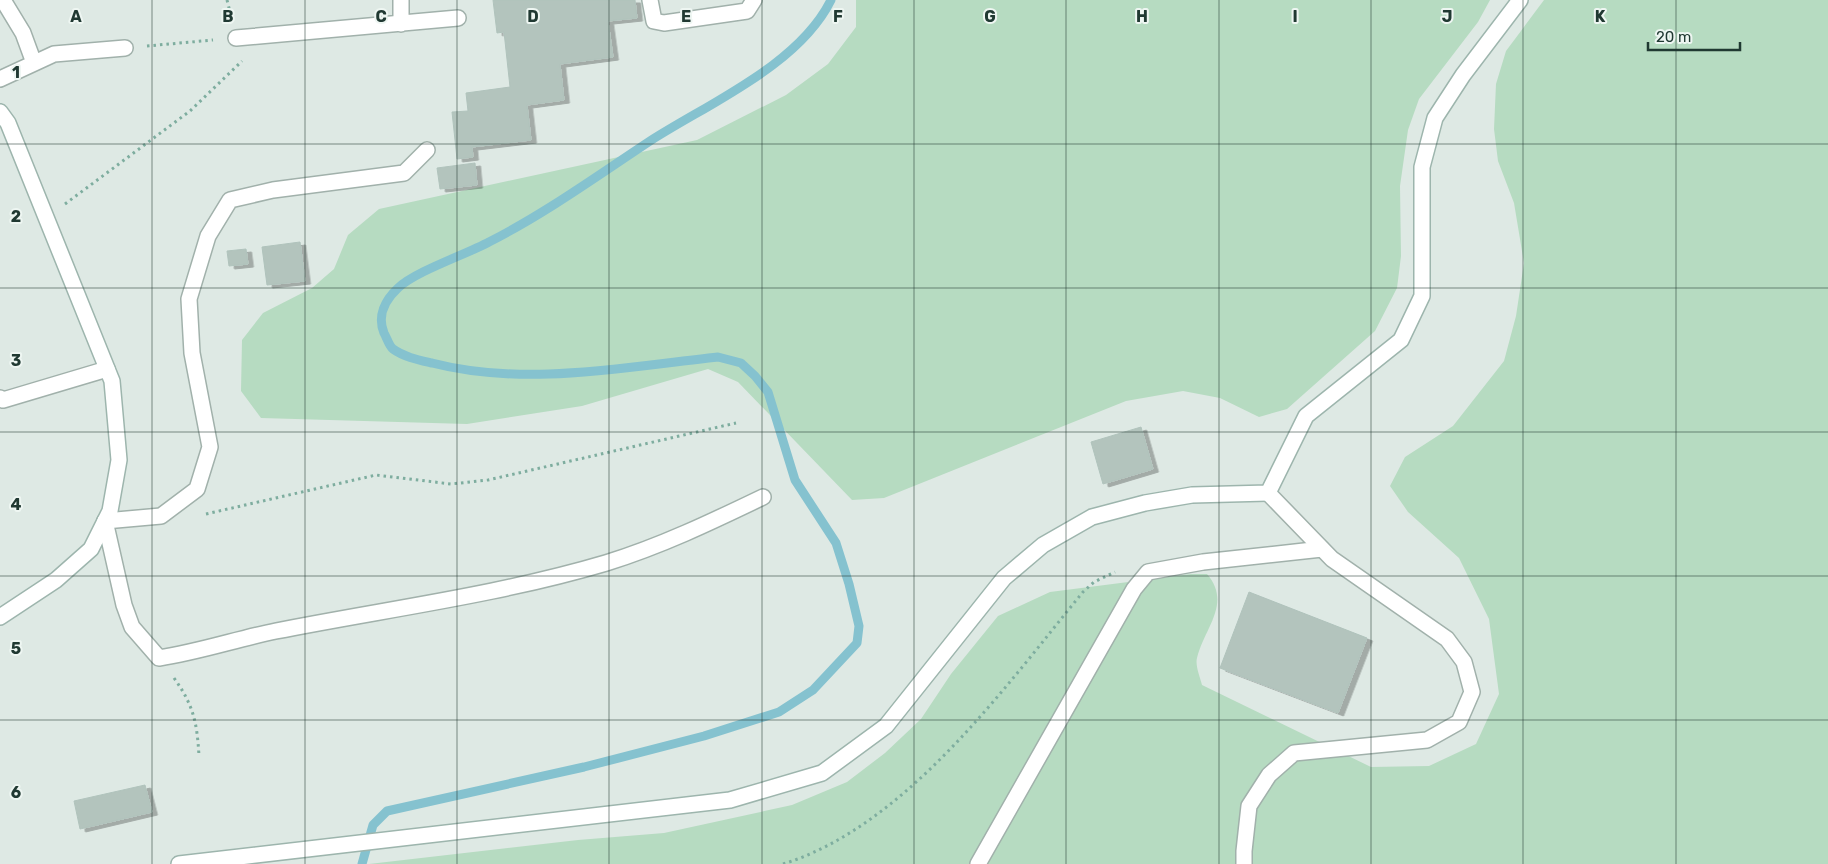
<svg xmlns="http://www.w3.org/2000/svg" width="1828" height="864" font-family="Rubik,sans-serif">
<defs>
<filter id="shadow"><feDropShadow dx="5.5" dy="3" stdDeviation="0" flood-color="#0004"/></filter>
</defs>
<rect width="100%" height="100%" fill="#dee9e4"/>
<path fill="#b6dbc1" d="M856,0H1490L1478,22L1419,99L1408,130L1400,186L1401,256L1397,288L1375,331L1287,409L1259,417L1220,398L1183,391L1126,401L884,498L852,500L738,382L708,369L582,406L467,424L261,418L241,391L242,340L263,313L312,288L334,269L348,235L379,209L697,140L786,95L828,64L856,27Z
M1544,0H1828V864H369L578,840L664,833L792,805L847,782L885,753L921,719L951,674L998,616L1050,592L1191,574H1207C1232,603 1205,627 1197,658C1195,665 1200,677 1202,685L1371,767L1429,766L1476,744L1499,694L1489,619L1459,558L1408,512L1390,486L1405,457L1453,426L1504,361L1516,316L1524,263L1514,203L1498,161L1494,129L1496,84L1506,51Z"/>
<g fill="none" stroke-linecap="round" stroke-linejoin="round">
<path stroke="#85c2cf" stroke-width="9" d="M362,864L373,825L387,811L584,767L704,736L779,712L813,690L857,643L859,626L849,584L836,543L795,480L768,392L755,376L741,363L718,357C624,367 525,387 432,363C419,360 404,357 393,349C389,346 387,338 384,333C377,316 385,300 398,288C416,271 465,255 489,242C546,213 597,176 650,141C709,103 799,65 831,0"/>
</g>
<path fill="#b3c4bd" stroke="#b0c3bc" filter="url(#shadow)" d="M493,0H635L637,18L608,21L613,57L560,64L564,100L527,105L531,140L472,147L473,157L457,159L452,112L468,111L466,93L510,87L504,32L497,33Z
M475,163L477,185L440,189L437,168Z
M300,242L305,281L267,285L262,247Z
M246,249L248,264L229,266L227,251Z
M1141,427L1153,469L1103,484L1091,442Z
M1249,592L1367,638L1338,713L1220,668Z
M145,785L152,812L80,829L74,801Z"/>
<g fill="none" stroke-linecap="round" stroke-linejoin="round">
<defs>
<path id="lane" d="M650,0L654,21L664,23L747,11L754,0
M105,521L161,516L197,489L210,447L192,353L189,299L208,236L230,200L273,190L404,173L427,150
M978,864L1134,589L1148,572L1203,562L1322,549"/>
<path id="street" d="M3,0L23,33L34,63
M401,0V24
M236,38L458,18
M0,79L54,54L125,48
M0,398L3,400L107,369
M105,521L124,605L132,627L159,658C199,652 237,639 276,631C387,609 498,595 606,563C661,546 711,522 763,497
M1244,864V851L1249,806L1269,775L1294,753L1427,740L1459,722L1472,692L1464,662L1447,639L1332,559L1268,493"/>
<path id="secondary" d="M0,112L8,123L112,381L119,460L110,511L91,549L56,580L0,617
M179,864L730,800L822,773L886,726L1004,578L1043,545L1092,517L1145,503L1192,495L1268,493L1306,416L1401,340L1422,296V167L1435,118L1463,75L1520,0"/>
</defs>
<use href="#lane" stroke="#a1b1ab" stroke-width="18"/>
<use href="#street" stroke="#a1b1ab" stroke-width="18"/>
<use href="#secondary" stroke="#9db5ad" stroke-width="18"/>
<path stroke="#7ead9f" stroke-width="3" stroke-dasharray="2.5 4" stroke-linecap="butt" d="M227,0L231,16
M147,46L213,40
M65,204L190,111L242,61
M206,514L376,475L451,484L488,480L736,423
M174,678C194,706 197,723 199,756
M783,864C906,826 1004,688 1083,592L1094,582L1115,572"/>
<use href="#lane" stroke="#fff" stroke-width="15"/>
<use href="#street" stroke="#fff" stroke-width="15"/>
<use href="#secondary" stroke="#fff" stroke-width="15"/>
</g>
<path fill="none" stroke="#203932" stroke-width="1" stroke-opacity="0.55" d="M152,0V864M305,0V864M457,0V864M609,0V864M762,0V864M914,0V864M1066,0V864M1219,0V864M1371,0V864M1523,0V864M1676,0V864M0,144H1828M0,288H1828M0,432H1828M0,576H1828M0,720H1828"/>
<g font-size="16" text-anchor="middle" font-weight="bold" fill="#203932" stroke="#eef6f2" stroke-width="4" stroke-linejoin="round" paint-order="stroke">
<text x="76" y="22">A</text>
<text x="228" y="22">B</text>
<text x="381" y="22">C</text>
<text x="533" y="22">D</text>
<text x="686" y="22">E</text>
<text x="838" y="22">F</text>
<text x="990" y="22">G</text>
<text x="1142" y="22">H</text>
<text x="1295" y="22">I</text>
<text x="1447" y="22">J</text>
<text x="1600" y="22">K</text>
<text x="16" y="78">1</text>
<text x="16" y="222">2</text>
<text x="16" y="366">3</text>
<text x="16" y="510">4</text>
<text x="16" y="654">5</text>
<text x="16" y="798">6</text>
</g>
<path d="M1648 42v8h92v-8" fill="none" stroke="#203932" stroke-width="2.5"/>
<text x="1656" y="42" font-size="15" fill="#203932" stroke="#eef6f2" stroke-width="4" paint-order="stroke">20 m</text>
</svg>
